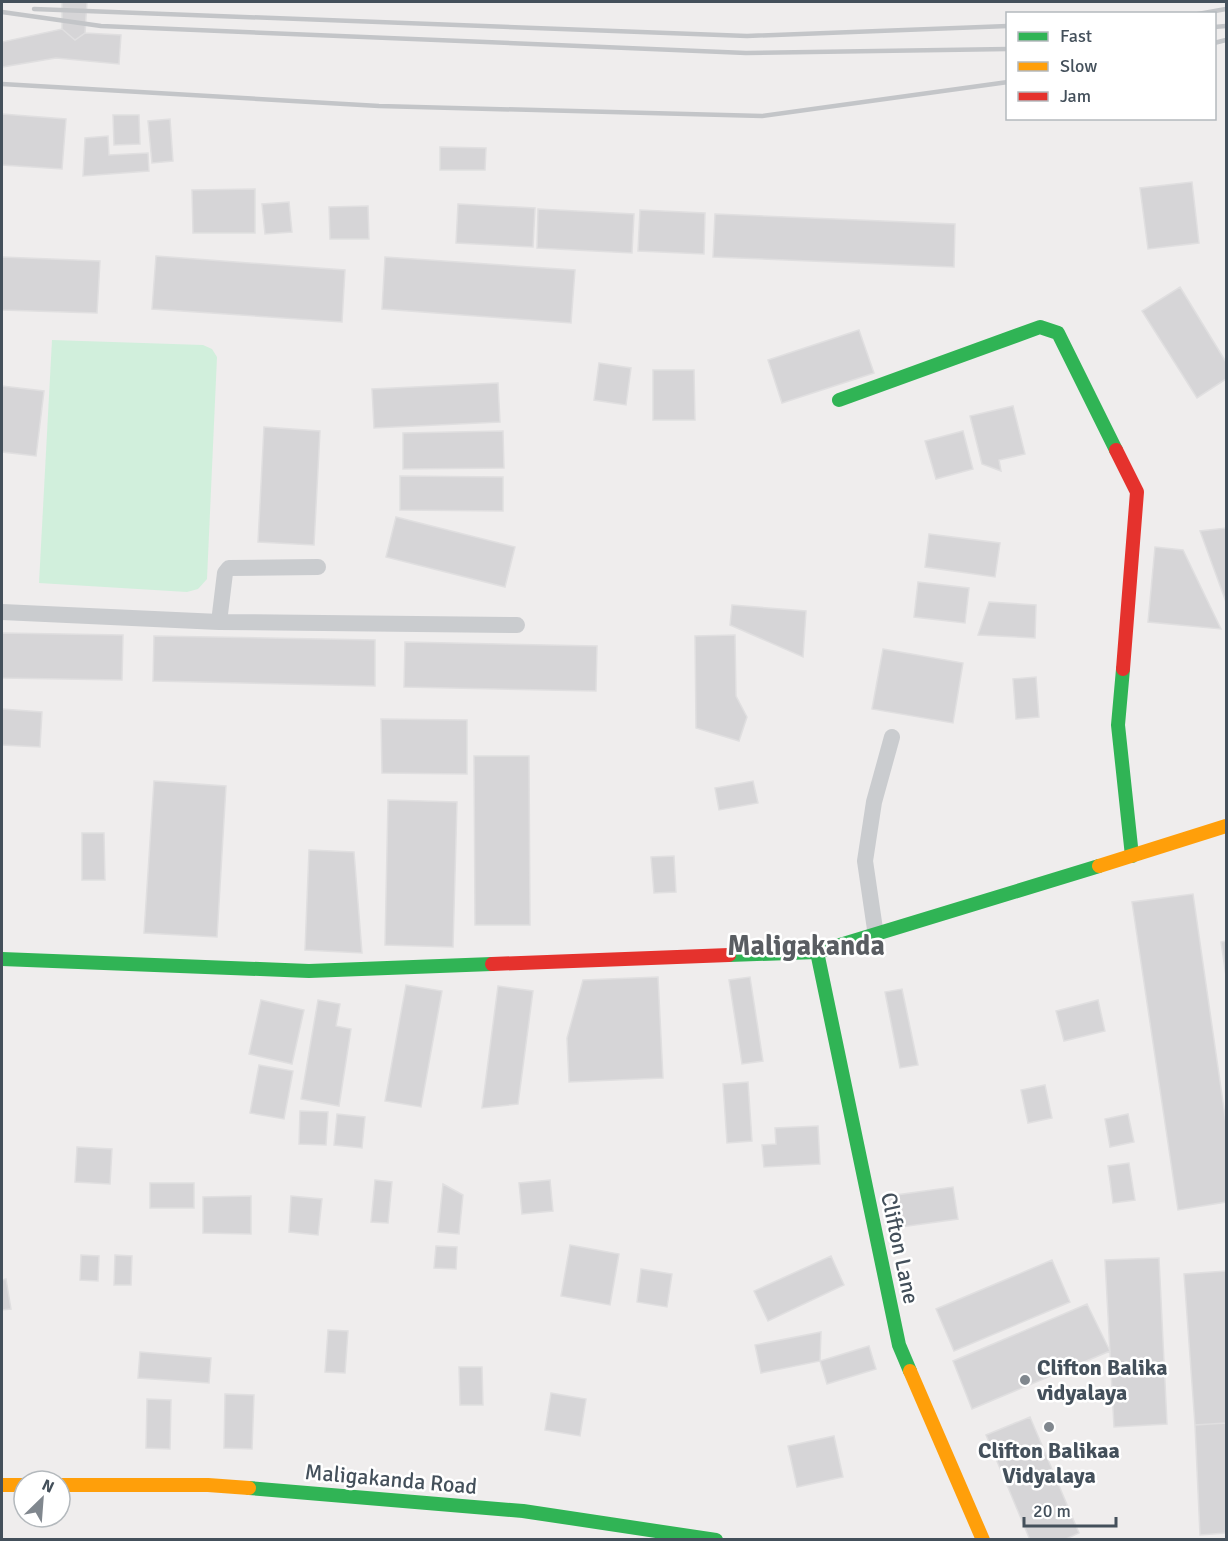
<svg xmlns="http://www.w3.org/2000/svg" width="1228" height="1541" font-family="Signika,sans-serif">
<rect width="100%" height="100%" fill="#efeded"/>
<path fill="#d1efdc" d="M52,340L203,345L212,349L217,357L207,579L198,589L187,592L39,583Z"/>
<path fill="#d6d5d7" stroke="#e0dfe0" stroke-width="1.5" d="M62,2H87L85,33L75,40L62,29Z
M62,29L75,40L85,33L121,35L119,64L56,58L2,67V42Z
M2,114L66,119L62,169L2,165Z
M113,115H139L140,144L114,145Z
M170,119L173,161L152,163L148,121Z
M108,136L109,155L148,153L149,171L83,176L85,138Z
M440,147L486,148L485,170H440Z
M1192,182L1199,243L1148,249L1140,188Z
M255,189V233H193L192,190Z
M289,202L292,232L265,234L262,204Z
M458,204L535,208L533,247L456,243Z
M368,206L369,239H330L329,207Z
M538,209L634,214L632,253L537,248Z
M640,210L705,213L704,254L638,251Z
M715,214L955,224L954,267L713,257Z
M156,256L345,270L342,322L152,309Z
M2,257L100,261L97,313L2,310Z
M385,257L575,270L571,323L382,309Z
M1180,287L1226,362V379L1197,398L1142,311Z
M859,330L874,373L782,403L768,360Z
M599,363L631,368L626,405L594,400Z
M653,370H694L695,420H653Z
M498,383L500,422L374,428L372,389Z
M2,386L44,391L36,456L2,452Z
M1013,406L1025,454L999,460L1001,471L982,464L970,416Z
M264,427L320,431L314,545L258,542Z
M503,431L504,468L403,469V433Z
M963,431L973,469L936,479L925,441Z
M400,476L503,477V511L400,510Z
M396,517L515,547L505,587L386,557Z
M1226,528V602L1200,531Z
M929,534L1000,543L995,577L925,567Z
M1155,547L1183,550L1221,629L1148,622Z
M918,582L969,588L965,623L914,617Z
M989,602L1036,605L1035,638L978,635Z
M732,605L806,611L803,657L730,625Z
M2,633L123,635L122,680L2,678Z
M735,635L736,696L747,717L739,741L696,728L695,636Z
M154,636L375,640V686L153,681Z
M405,642L597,646L596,691L404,687Z
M883,649L963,663L953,723L872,709Z
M1036,677L1039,717L1016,719L1013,679Z
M2,709L42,712L40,747L2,745Z
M381,719L467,720V774L382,773Z
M474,756H529L530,925H475Z
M154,781L226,786L217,937L144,933Z
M753,781L758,803L719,810L715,788Z
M388,800L457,802L453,947L385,945Z
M82,833H104L105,880H82Z
M309,850L354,852L362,953L305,950Z
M674,856L676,892L654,893L651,857Z
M1193,894L1226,1123V1202L1178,1210L1132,902Z
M1226,941V976L1221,942Z
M658,977L663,1078L569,1082L567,1038L583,980Z
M750,977L763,1061L742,1064L729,980Z
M406,985L442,991L421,1107L385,1101Z
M498,986L533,991L518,1104L482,1108Z
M902,989L918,1065L900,1068L885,992Z
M261,1000L304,1010L292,1064L249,1054Z
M318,1000L340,1004L336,1026L351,1029L339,1106L301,1099Z
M1098,1000L1105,1031L1064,1041L1056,1011Z
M259,1065L293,1071L284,1119L250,1113Z
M748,1082L752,1141L727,1143L723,1084Z
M1045,1085L1052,1118L1028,1123L1021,1090Z
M300,1111L328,1112L326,1145L299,1144Z
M337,1114L365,1117L362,1148L334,1145Z
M1128,1114L1134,1142L1110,1147L1105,1119Z
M818,1126L820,1164L764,1167L762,1145L776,1144L775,1128Z
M77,1147L112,1149L110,1184L75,1182Z
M1129,1163L1135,1200L1113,1203L1108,1166Z
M375,1180L392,1182L388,1223L371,1222Z
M550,1180L553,1211L522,1214L519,1183Z
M150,1183H194V1208H150Z
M443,1184L463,1195L459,1234L438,1232Z
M953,1187L958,1219L894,1228L889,1196Z
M251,1196V1234L203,1233V1197Z
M291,1196L322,1199L318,1235L289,1232Z
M570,1245L619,1254L610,1305L561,1296Z
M436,1246L457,1247L456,1269L434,1268Z
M81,1255L99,1256L98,1281L80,1280Z
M115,1255L132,1256L131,1285H114Z
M831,1256L844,1285L768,1321L754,1291Z
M1159,1258L1167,1424L1114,1427L1105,1260Z
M1052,1260L1070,1302L954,1351L936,1309Z
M641,1269L672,1274L667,1307L637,1302Z
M1226,1271V1423L1195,1425L1184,1274Z
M6,1279L11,1309L2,1310V1280Z
M1087,1304L1110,1351L972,1409L953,1361Z
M328,1330L348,1331L345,1373L325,1372Z
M821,1332L820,1361L761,1373L755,1345Z
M869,1346L876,1369L827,1384L820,1361Z
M140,1352L211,1358L209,1383L138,1378Z
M459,1367H482L483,1405H460Z
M551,1393L586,1399L580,1436L545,1430Z
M225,1394L254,1395L252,1449L224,1448Z
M147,1399L171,1400L170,1449L146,1448Z
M1030,1417L1079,1533L1064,1540H1030L986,1435Z
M1226,1423V1533L1200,1535L1195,1425Z
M834,1436L843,1477L797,1487L788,1446Z"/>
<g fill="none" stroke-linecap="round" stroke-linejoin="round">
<path stroke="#cacccf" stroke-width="16" d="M2,612L219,622L517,625
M219,622L225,573L229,568L318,567
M876,936L865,861L874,802L892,737"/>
<path stroke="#30b455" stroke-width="14" d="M839,400L1040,327L1058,333L1116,450
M1123,669L1118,725L1132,856
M817,952L899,1345L910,1371
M729,955L817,952L1099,866
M2,959L309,971L492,964
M249,1488L523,1511L716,1540"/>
<path stroke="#ff9f0a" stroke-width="14" d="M1099,866L1226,826
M910,1371L983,1540
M2,1485H24
M60,1485H208L249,1488"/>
<path stroke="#e5322d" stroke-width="14" d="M1116,450L1137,492L1123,669
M492,964L729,955"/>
<path stroke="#c3c5c8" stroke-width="4.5" d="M34,9L747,36L1008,26
M2,12L101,26L746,53L1008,49
M1198,14L1226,9
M1214,27L1226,26
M1214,43L1226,40
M2,84L379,106L762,116L1008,82"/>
</g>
<g fill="#80878e" stroke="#fff" stroke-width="2">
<circle cx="1025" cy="1380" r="6"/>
<circle cx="1049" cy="1427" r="6"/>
</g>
<g text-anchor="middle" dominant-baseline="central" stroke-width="5" stroke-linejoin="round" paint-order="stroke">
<g font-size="22" fill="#44505b" stroke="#fff">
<text transform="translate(900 1248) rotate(78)">Clifton Lane</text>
<text transform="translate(391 1479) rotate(5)">Maligakanda Road</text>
</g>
<g font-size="22" font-weight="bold" fill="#44505b" stroke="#fff" text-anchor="start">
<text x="1037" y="1367">Clifton Balika<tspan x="1037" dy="25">vidyalaya</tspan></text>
<text x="1049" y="1450" text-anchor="middle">Clifton Balikaa<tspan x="1049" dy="25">Vidyalaya</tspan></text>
</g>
<g font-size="28" font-weight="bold" fill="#595d62" stroke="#fff">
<text x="806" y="946">Maligakanda</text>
</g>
</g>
<rect width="1228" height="1541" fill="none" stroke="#44505b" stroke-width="6"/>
<rect x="1006" y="12" width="210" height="108" fill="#ffffff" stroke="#b4b9bd" stroke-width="1.5"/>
<rect x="1018" y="32" width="30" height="9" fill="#30b455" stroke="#b4b9bd" stroke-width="1.5"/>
<text x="1060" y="42" font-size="18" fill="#44505b">Fast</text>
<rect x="1018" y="62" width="30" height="9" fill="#ff9f0a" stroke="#b4b9bd" stroke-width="1.5"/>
<text x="1060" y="72" font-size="18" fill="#44505b">Slow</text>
<rect x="1018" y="92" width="30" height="9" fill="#e5322d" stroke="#b4b9bd" stroke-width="1.5"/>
<text x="1060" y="102" font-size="18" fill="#44505b">Jam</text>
<g transform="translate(42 1499) rotate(25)"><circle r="28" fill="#ffffff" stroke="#b4b9bd" stroke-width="1.5"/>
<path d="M0-4.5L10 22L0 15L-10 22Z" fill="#80878e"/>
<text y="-9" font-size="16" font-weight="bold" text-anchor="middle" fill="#44505b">N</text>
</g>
<path d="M1024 1517v9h92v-9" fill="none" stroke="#44505b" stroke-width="3"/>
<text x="1033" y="1517" font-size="18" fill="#44505b" stroke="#ffffff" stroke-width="4.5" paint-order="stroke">20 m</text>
</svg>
